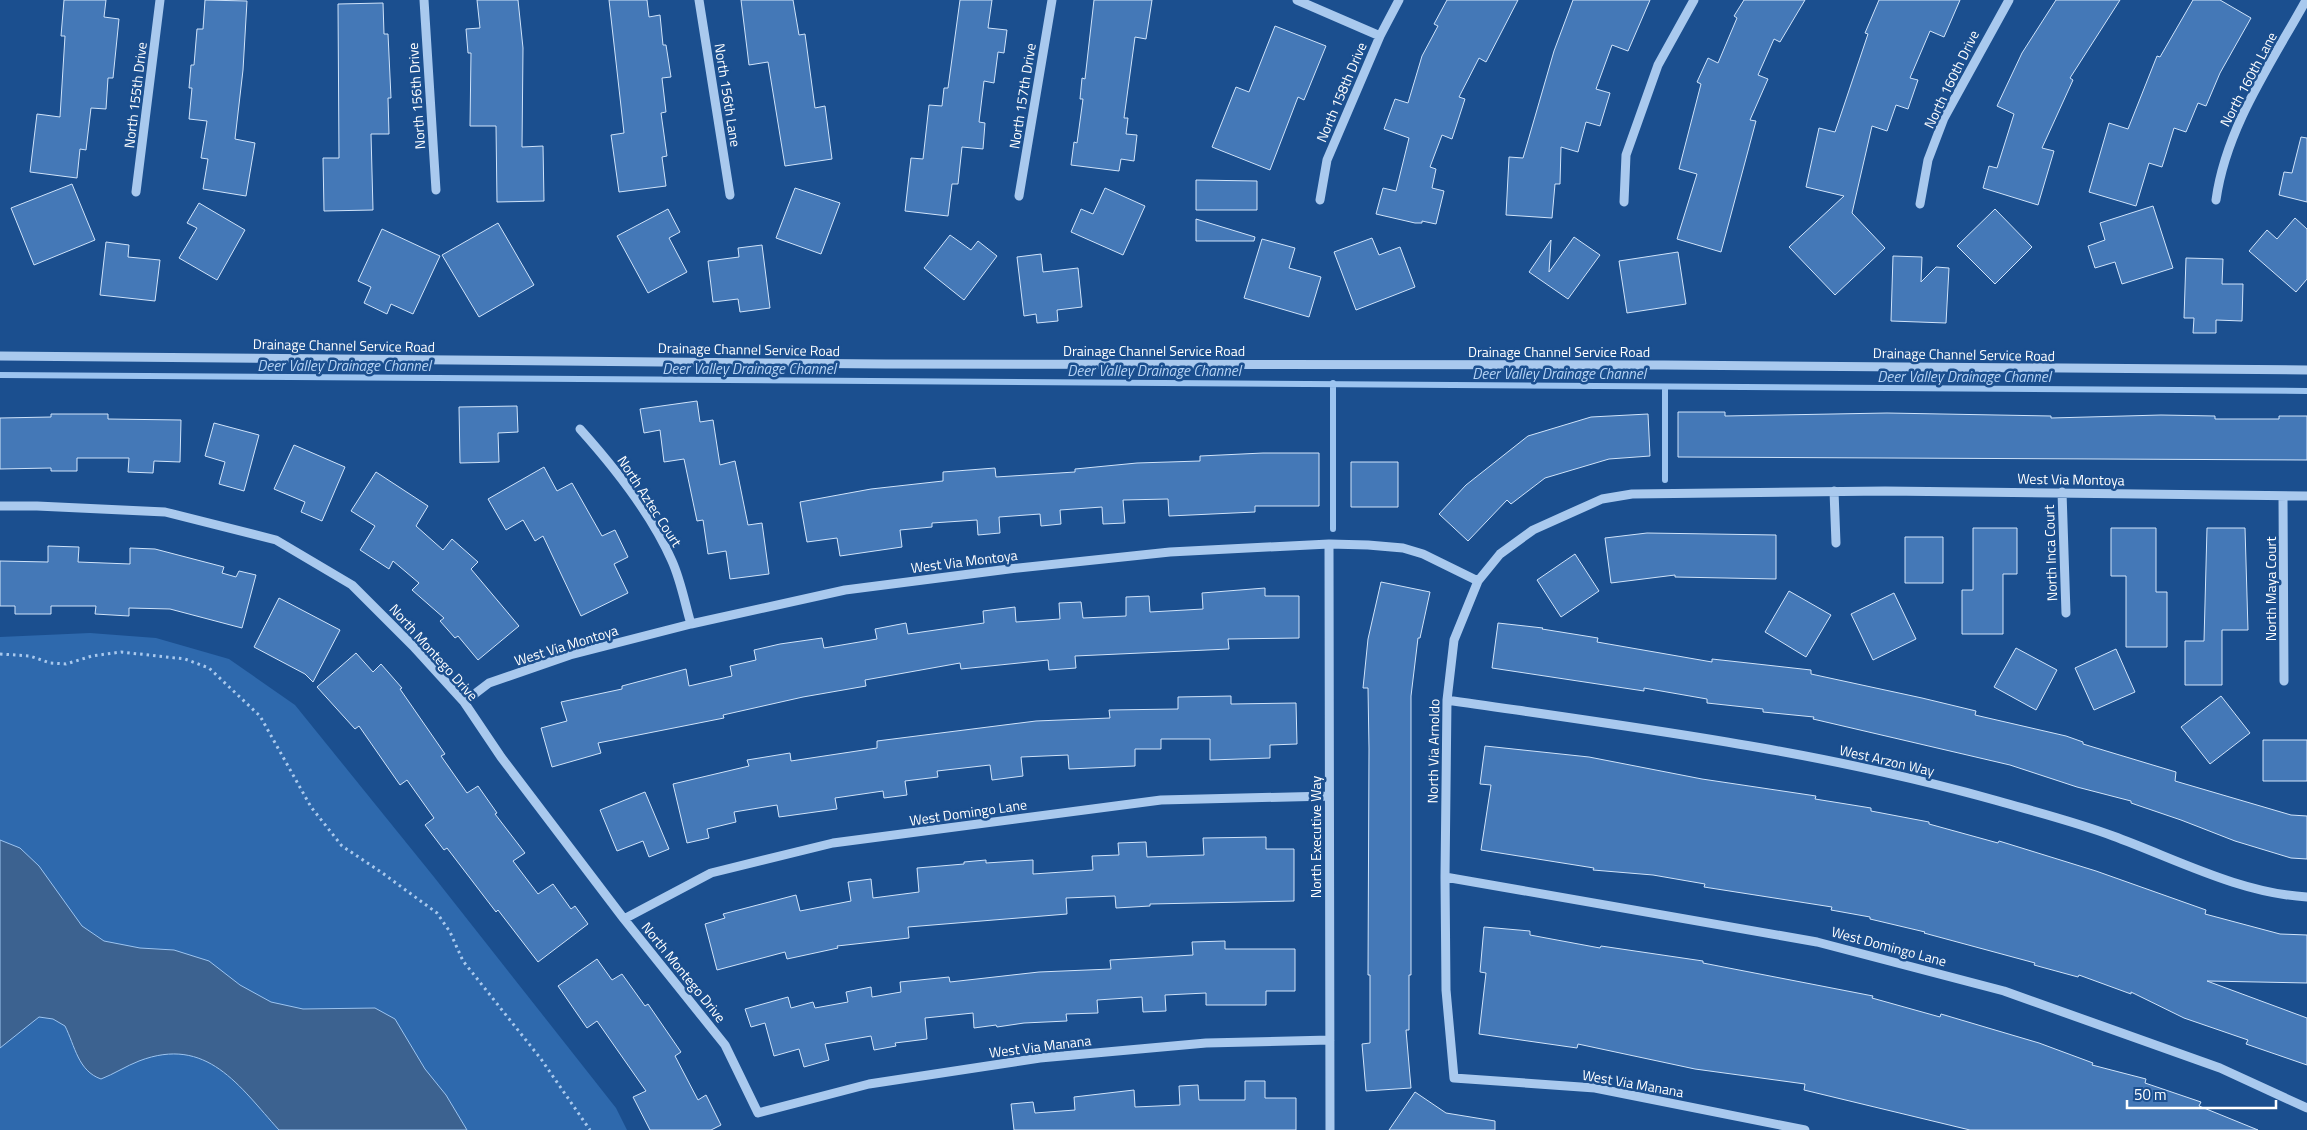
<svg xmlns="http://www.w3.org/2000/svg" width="2307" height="1130" font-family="'Titillium Web',sans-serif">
<rect width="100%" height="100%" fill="#1b4f8f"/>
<path fill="#2e69ad" d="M90,633L156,638L229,659L295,705L434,877L616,1108L627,1130H0V637Z"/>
<path fill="#3c6290" stroke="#9cc4f0" d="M0,840L20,848L39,866L82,926L104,941L140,948L174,950L209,961L240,985L271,1002L303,1009L375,1008L395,1019L425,1069L446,1095L467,1130H279C239,1086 207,1035 139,1061C126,1066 114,1074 101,1079C78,1071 75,1046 65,1026L53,1019L39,1017L0,1048Z"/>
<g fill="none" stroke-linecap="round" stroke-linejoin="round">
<path stroke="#9cc4f0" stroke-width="6" d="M0,375L2307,391
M1665,480V387
M1333,529V383"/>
</g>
<path fill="#4478b7" stroke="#cfe3fa" d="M64,0H106L104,17L119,19L113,78H108L106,109L91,108L86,150L80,149L77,178L30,172L37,114L60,117L65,36H61Z
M205,0L247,1L243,70L235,139L255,143L246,196L203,189L208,159L201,158L207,121L189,119L192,88H189L191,65H194L197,29H203Z
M477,0H518L523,48L522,147L543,146L544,201L497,202L496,126H470L471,53H468L466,29L480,28Z
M609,0H647L649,17L660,15L663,45H666L671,77L662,78L666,112L661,113L667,156L662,157L666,186L619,192L611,135L624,133Z
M741,0H793L799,35L805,34L815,108L825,106L832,159L785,166L768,62L749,65Z
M960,0H992L988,28L1007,30L1004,53L998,52L994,83L984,81L979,122L985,123L983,149L962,147L958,184H952L948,216L905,211L911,158L923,159L929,105L942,106L944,88H948Z
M1094,0H1152L1146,39L1135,37L1124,118H1128L1126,134L1137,135L1134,161L1121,159L1119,171L1071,165L1074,142L1077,143L1083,99H1080L1082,78L1085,79Z
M1447,0H1518L1486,62L1479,58L1459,97L1465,99L1452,139L1442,135L1430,167L1436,169L1432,188L1444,191L1436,224L1422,221V223H1415L1376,214L1383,188L1396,191L1409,138L1384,129L1395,99L1408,103L1422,56L1438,26L1434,24Z
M1573,0H1650L1628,51L1612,45L1596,89L1610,93L1600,126L1586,122L1578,152L1561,147L1560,184H1555L1552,218L1506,215L1509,157L1523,158L1554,51Z
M1744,0H1805L1780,42L1774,39L1758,75L1768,79L1750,120L1756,121L1721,252L1677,239L1697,174L1679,169L1701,84L1697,82L1708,58L1718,63L1737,18L1734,16Z
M1879,0H1960L1944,37L1930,31L1910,78L1918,80L1908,109L1896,105L1887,131L1872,126L1852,213L1885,248L1835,295L1789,247L1844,196L1806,187L1819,128L1835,132L1868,34L1865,33Z
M2056,0H2120L2070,78L2073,80L2042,148L2054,151L2038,205L1983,188L1989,166L1997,168L2014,114L1997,106L2022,53Z
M2193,0H2220L2251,18L2220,73L2206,106L2198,103L2186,132L2174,128L2162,167L2149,163L2136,206L2089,192L2109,123L2128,129L2157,56L2160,57Z
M383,3L384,34H388L391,98H388L389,134H371L373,210L324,211L323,158H339L338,4Z
M1275,26L1326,46L1304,100L1298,97L1270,170L1212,147L1236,87L1249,92Z
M2301,137L2307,138V202L2279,195L2284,172L2292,173Z
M1196,180L1257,181V210H1196Z
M72,184L95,240L34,265L11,208Z
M795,188L840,203L821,254L776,238Z
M1105,188L1145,206L1123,255L1071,232L1081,209L1093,214Z
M199,203L245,230L217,280L179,258L197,228L187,223Z
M2153,206L2173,268L2122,284L2115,262L2095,268L2088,246L2105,240L2100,223Z
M668,209L680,232L669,238L687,272L648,293L617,236Z
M1995,209L2032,247L1995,284L1957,246Z
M2295,218L2307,229V279L2296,292L2249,251L2267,230L2277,239Z
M1196,219L1255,237L1254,241H1196Z
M498,223L534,285L479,317L442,255Z
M382,229L440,256L413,314L391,304L387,314L364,303L371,287L358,281Z
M950,235L971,250L978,241L997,256L964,300L924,268Z
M1574,237L1600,255L1568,299L1529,272L1551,240L1549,272Z
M1372,238L1379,255L1400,247L1415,287L1356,310L1334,252Z
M1262,239L1295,248L1289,268L1321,277L1309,317L1244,298Z
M106,242L129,245L128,257L160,260L155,301L100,295Z
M762,245L770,308L740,312L738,299L713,302L708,261L739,257L738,248Z
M1678,252L1686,304L1627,313L1619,261Z
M1041,254L1043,272L1078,268L1082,307L1057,310L1058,321L1037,323L1036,314L1024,316L1017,257Z
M1893,256L1922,257L1921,282L1936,267L1949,268L1946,323L1891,321Z
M2186,258L2223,259L2222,284H2243L2242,321L2216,320V333H2193L2194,318H2184Z
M697,401L700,422L713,420L720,465L735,461L748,525L762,523L769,574L730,579L726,551L708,554L703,520L697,521L684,459L664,462L660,430L644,433L640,409Z
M517,406L518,432L498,433L499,462L460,463L459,407Z
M1678,412H1725V416L1887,413L2051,416V418L2161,415L2215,416V419H2279V416H2307V460L1678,457Z
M51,414H108V419L181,420L180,462L154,461L153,473L128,472L129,458H77V471H51V468L0,469V418L51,417Z
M1648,414L1650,456L1609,459L1545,478L1511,504L1507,500L1468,541L1439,514L1466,485L1528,436L1591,417Z
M214,423L259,435L244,491L219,484L225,462L205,456Z
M294,445L345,467L322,521L301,512L305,502L274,489Z
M1263,453H1319V506H1255V512L1169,516L1168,499L1123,500L1125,523L1103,524L1102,507L1060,510L1061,524L1041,526L1040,514L999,517L1000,533L978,535L977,520L932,523V527L900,530L902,547L840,556L837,538L807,542L800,502L871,489L943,481V472L995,468L996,477L1075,472V469L1137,463L1200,461V456Z
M1351,462H1398V507H1351Z
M544,467L557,491L572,483L602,536L615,530L628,557L614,564L628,593L581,616L543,536L535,541L523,520L506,530L488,499Z
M376,472L428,506L416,526L443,550L452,539L478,562L471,569L519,626L478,660L458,636L455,638L440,621L444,618L412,590L419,583L393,561L389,569L360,550L375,526L351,511Z
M1973,528H2017V574H2003V634H1962V590H1973Z
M2111,528H2156V592H2167V647H2126V576H2111Z
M2207,528H2245L2248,630H2222V685H2185V641H2204Z
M1647,533L1776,535V579L1675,577V575L1611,583L1605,538Z
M1905,537H1943V583H1905Z
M48,546L79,547L78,562L130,564V548L155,549L224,567L222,573L236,577L239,571L256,575L242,628L170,609L129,608V616L95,614L96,606H51V614H15V606H0V561L48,562Z
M1575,554L1599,591L1561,617L1537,580Z
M1381,582L1430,592L1420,638H1418L1411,696V975H1409V1030H1406L1411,1088L1366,1091L1362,1044L1370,1043V975H1368L1369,749L1368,688H1363L1368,639Z
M1265,588V596H1299V638L1228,639L1229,649L1075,656L1076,668L1049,670L1048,660L961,669L960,663L865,680L866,686L803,697L723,715L724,718L598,743L601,753L552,767L541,728L567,721L561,702L622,689V686L686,669L689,686L732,676L730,666L756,660L754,650L780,644L822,638L824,648L877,639L875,629L906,623L908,634L984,623L983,611L1015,607L1016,622L1060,619L1059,603L1081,602L1083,618L1126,616V597L1149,596L1150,612L1203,609L1202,593Z
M1789,591L1831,615L1806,657L1765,632Z
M1894,593L1916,639L1873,660L1851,614Z
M279,598L340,630L313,682L305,674L254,647Z
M1498,623L1543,628L1542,629L1598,638L1597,642L1712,662V659L1811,670V674L1922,698L1976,711L1975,715L2066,736L2083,742V744L2176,772L2175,781L2291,815L2307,816V859L2291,858L2235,841L2181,820L2131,803V801L2077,787L2010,765L1813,719L1814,717L1763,712V709L1707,703V699L1644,688V691L1492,668Z
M2016,648L2057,670L2036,710L1994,687Z
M2116,649L2135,692L2094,710L2075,668Z
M356,653L373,672L381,664L402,688L400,689L445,754L441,756L467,793L478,786L497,813L495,814L525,853L513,861L538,894L553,884L571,909L575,906L588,924L538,962L498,910L496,912L447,848L444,850L425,825L434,818L407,780L400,785L359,726L355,729L317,687Z
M1231,696V704L1296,703L1297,744L1270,745V758L1210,760V739H1161V749H1135V766L1069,769L1068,755L1021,757L1023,776L992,780L990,765L937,771L938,777L905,781L907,795L884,798L883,791L835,798L837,809L779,817L777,805L734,812L736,822L707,829L709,838L687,843L673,784L749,766L747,760L790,753L791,761L877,748V741L1036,721L1110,718L1109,710L1178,709V697Z
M2221,696L2250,733L2210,764L2181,727Z
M2263,740H2307V781H2263Z
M1485,746L1589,757L1702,779L1816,796L1815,799L1871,808V811L1929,822V824L1998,843L1999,841L2096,871L2206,910L2205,914L2280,934L2307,935V983L2207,981L2307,1018V1065L2246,1044L2248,1040L2184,1018L2131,992V994L2079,975L2078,977L2034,965L2035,963L1924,933L1925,932L1870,919V917L1831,910L1832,907L1704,887L1705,884L1653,875L1593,870L1594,868L1481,850L1491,785L1480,784Z
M645,792L669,849L649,857L643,841L617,851L600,810Z
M1266,837V849H1294V901L1150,904V906L1116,908L1115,896L1066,898L1067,914L908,927L909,938L837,946L838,948L787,959L785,952L717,970L705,924L725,918L723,914L796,895L800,911L851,901L848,882L871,879L873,898L919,892L917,868L964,864V862L986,860V863L1033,860V874L1093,870L1092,856L1119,855L1118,843L1146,842L1147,857L1204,855L1203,838Z
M1484,927L1530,931V935L1600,948L1601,946L1703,961V963L1873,996L1872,998L1940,1017L1941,1014L1995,1030L2039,1043L2093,1063L2092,1065L2146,1079L2145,1083L2201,1102L2199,1106L2258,1130H1970L1804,1090L1805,1084L1695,1069L1578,1044L1577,1048L1479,1034L1486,973L1480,972Z
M1225,941V949H1295V991H1266V1005H1206V993L1165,995L1166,1011L1143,1012L1142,997L1097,1000L1098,1013L1066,1014L1067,1021L1024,1023L997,1027L996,1025L974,1028L973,1013L925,1018L927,1039L895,1043L896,1046L874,1050L871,1036L825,1044L829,1060L804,1067L799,1049L774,1056L765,1023L751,1027L745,1009L788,997L791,1008L813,1002L815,1008L848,1002L846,992L871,987L872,997L901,992L900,982L949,977L950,982L1039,972L1111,969L1110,960L1193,955L1192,942Z
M597,959L612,980L622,974L645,1006L648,1004L681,1052L675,1056L698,1100L706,1095L721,1125L711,1130H650L633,1097L646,1091L597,1021L587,1028L558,986Z
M1245,1081H1265V1098H1296V1130H1014L1011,1104L1033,1102L1035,1113L1075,1110L1074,1097L1134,1090L1135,1107L1180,1105L1179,1086L1198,1085L1199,1100H1245Z
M1415,1092L1446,1113L1495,1121V1130H1389Z"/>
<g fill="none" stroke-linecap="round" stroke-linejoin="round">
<path stroke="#a9c9ee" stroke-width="3" stroke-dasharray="2.5 4" stroke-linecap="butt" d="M0,654L30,656L50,663L66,664L92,656L121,652L185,659L209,668L260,716L311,807L342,846L381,872L437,913L450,932L463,961L541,1059L590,1130"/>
<path stroke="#a9c9ee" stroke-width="9" d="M424,0L436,190
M699,0L730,195
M1297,0L1380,36
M136,192L160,0
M1019,196L1052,0
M1320,200L1327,160L1380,36L1399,0
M2216,200C2226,128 2270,65 2305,2
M1624,202L1626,155L1658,65L1694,0
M1920,204L1928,160L1944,118L2009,0
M0,356L886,364L1664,365L2307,370
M580,429C615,468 651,513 672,561C681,581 685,604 691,624
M1834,491L1836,543
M2062,492L2066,613
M2283,496L2284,681
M0,506H37L165,512L276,540L352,585L413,646L464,702L501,757L624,919L725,1045L758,1113L869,1084L1040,1058L1206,1043L1330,1040
M1329,544L1330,1130
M1447,700C1632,727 1818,750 1998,801C2036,812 2076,822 2113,836C2176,859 2239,893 2307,897
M464,702L489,683L570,655L691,624L845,590L1009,569L1170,552L1329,544L1368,545L1403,548L1423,554L1478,581
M1445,877L1817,942L2004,991L2220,1068L2307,1108
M624,919L711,873L833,843L1161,800L1329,796
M1805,1130L1595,1088L1454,1078L1446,990L1445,877L1447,700L1454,640L1478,581L1500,554L1533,530L1602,499L1632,494L1885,491L2307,496"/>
</g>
<g text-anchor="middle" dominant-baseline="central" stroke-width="5" stroke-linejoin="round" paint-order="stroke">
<g font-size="14" fill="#fff" stroke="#1b4f8f">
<text transform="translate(1951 79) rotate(-64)">North 160th Drive</text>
<text transform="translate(2248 79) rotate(-62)">North 160th Lane</text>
<text transform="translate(1341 92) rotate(-67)">North 158th Drive</text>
<text transform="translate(135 95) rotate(-83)">North 155th Drive</text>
<text transform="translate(728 95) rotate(81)">North 156th Lane</text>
<text transform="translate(416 96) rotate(-94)">North 156th Drive</text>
<text transform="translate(1022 96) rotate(-81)">North 157th Drive</text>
<text transform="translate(344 345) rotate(1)">Drainage Channel Service Road</text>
<text transform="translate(749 349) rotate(1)">Drainage Channel Service Road</text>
<text x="1154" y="350">Drainage Channel Service Road</text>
<text x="1559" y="351">Drainage Channel Service Road</text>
<text transform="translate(1964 354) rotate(1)">Drainage Channel Service Road</text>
<text transform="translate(2071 479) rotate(1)">West Via Montoya</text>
<text transform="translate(650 501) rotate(57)">North Aztec Court</text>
<text transform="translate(2050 553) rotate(-92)">North Inca Court</text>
<text transform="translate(964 561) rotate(-7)">West Via Montoya</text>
<text transform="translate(2270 589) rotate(-90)">North Maya Court</text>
<text transform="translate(566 645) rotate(-17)">West Via Montoya</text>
<text transform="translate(434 652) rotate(48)">North Montego Drive</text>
<text transform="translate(1433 751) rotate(-89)">North Via Arnoldo</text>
<text transform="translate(1887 760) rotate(13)">West Arzon Way</text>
<text transform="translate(968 812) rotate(-8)">West Domingo Lane</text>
<text transform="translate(1315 837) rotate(-90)">North Executive Way</text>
<text transform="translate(1889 946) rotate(15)">West Domingo Lane</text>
<text transform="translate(684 972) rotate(51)">North Montego Drive</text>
<text transform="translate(1040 1046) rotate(-7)">West Via Manana</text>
<text transform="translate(1633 1083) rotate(10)">West Via Manana</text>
</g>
<g font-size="15" font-style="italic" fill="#b5d3f5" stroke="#1b4f8f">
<text x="344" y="365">Deer Valley Drainage Channel</text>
<text x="749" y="368">Deer Valley Drainage Channel</text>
<text x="1154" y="370">Deer Valley Drainage Channel</text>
<text x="1559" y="373">Deer Valley Drainage Channel</text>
<text x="1964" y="376">Deer Valley Drainage Channel</text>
</g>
</g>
<path d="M2127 1100v8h149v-8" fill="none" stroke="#ffffff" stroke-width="2.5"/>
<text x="2134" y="1100" font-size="15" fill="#ffffff" stroke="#1b4f8f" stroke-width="4" paint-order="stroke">50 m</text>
</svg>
